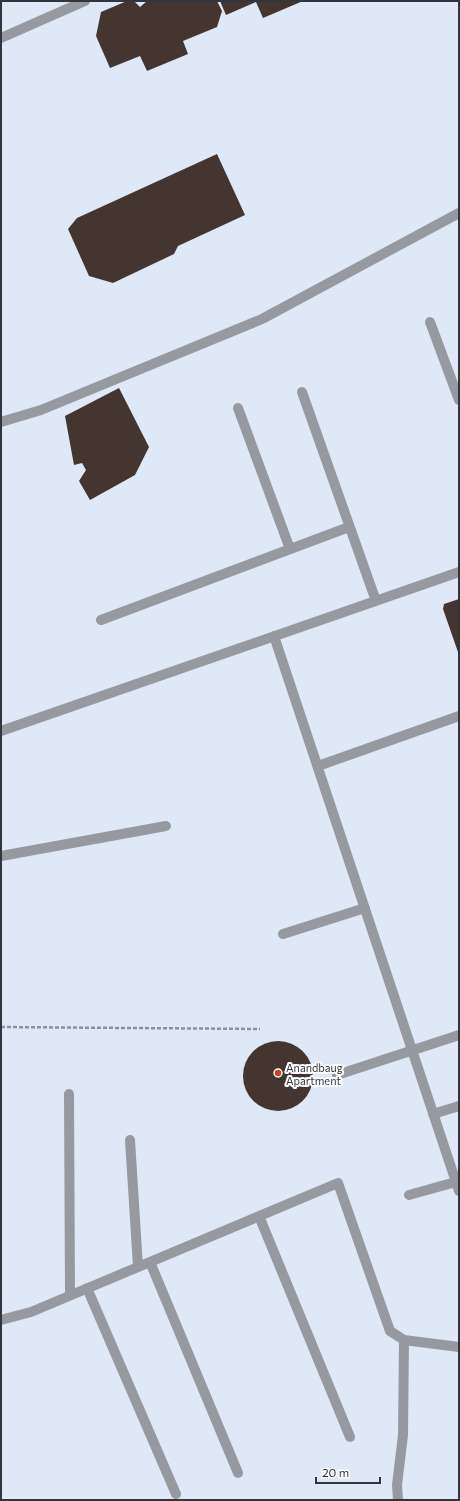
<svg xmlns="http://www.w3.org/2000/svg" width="460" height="1501" font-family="Commissioner,sans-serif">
<rect width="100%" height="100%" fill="#dfe8f7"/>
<path fill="#443531" d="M127,1H134L140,7L147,1H217L222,11L217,27L183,41L188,54L147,71L140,56L110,68L96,36L101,12Z
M220,1H303L263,18L256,2L226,15Z
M217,154L245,215L178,246L174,254L113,283L89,276L68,229L77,218Z
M119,388L149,447L135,475L90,500L79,481L86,470L82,463L74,465L65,416Z
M459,599V655L443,609L444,604Z
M243 1076a35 35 0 1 1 70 0a35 35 0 1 1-70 0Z"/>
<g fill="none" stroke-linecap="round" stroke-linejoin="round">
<path stroke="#8c929c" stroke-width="2.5" stroke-dasharray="4 2" stroke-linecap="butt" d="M1,1027L260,1029"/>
<path stroke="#969aa0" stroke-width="10" d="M1,38L85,1
M430,322L459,400
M302,392L376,601
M238,408L290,549
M1,422L41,410L262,319L459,213
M101,620L349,527
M274,636L459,1191
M1,731L459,572
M318,766L459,716
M1,856L166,826
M283,934L365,908
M337,1075L459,1035
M69,1094L70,1295
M433,1114L459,1106
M130,1140L138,1267
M409,1195L459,1181
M259,1216L350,1437
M150,1262L238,1473
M87,1288L176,1494
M1,1320L31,1312L338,1183L390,1331L404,1340L459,1347
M398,1500L397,1485L403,1435L404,1340"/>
</g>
<circle fill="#cd441c" stroke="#fff" stroke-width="1.5" cx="278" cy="1073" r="4"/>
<g text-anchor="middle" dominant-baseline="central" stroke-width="4" stroke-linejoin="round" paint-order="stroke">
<g font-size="11" fill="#32353b" stroke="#fff" text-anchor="start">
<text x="286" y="1067">Anandbaug<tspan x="286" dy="13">Apartment</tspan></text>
</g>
</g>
<rect width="460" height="1501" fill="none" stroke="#32353b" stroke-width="4"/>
<path d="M316 1477v6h64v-6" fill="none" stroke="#32353b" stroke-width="2"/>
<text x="322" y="1477" font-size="12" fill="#32353b" stroke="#ffffff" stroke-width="3" paint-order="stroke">20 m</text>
</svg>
